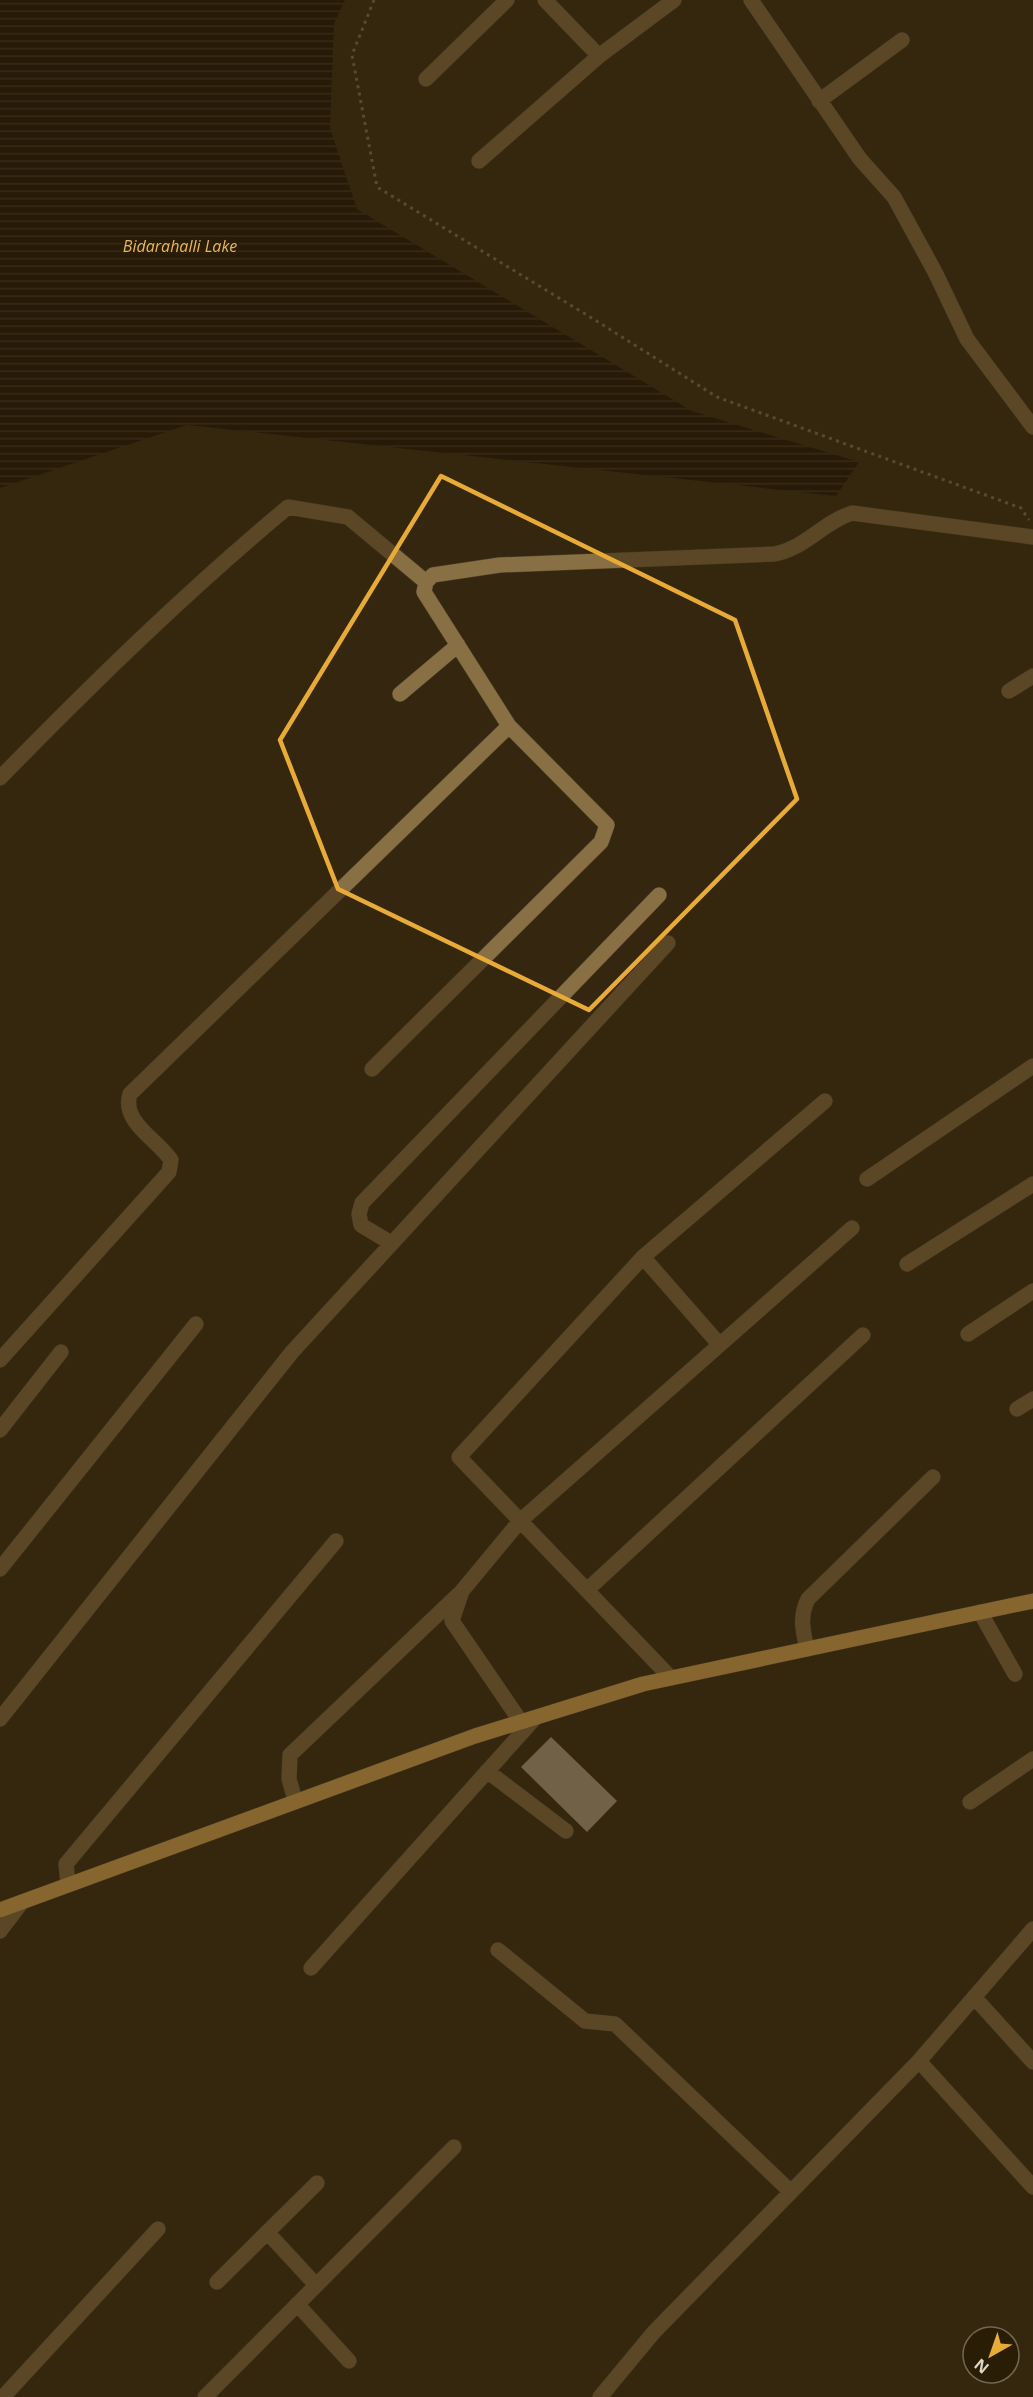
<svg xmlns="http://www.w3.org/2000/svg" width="1033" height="2397" font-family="'Open Sans',sans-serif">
<defs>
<pattern id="water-rules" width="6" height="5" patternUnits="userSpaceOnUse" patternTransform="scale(1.5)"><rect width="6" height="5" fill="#180e00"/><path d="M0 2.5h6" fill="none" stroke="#393024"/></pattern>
</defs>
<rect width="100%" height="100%" fill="#35270f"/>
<path fill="url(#water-rules)" d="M0,0H345L334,24L330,128L357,209L692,411L859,462L836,496L187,425L0,488Z"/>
<path fill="#baa88d" d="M551,1737L617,1801L587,1832L521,1767Z"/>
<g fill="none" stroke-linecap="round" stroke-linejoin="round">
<defs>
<path id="minor" d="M545,0L599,56
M751,0L860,159L894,197L935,272L967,339L1033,427
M426,79L507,0
M819,101L902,40
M479,161L599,56L674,0
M1009,691L1033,676
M400,694L458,645
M0,778C93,683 187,591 288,507L348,517L426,582
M372,1069L601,842L607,825L509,726L424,592L426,582L433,575L500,565L775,554C807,547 822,523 852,513L1033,537
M867,1179L1033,1066
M391,1243L361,1225L359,1214L362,1203L659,895
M643,1257L719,1344
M907,1264L1033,1184
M968,1334L1033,1291
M0,1360L169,1172L171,1160C157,1139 121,1122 130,1094L509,726
M1017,1409L1033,1399
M0,1430L61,1352
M0,1569L196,1324
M587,1590L863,1335
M980,1612L1015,1674
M807,1649C803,1631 799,1617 808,1599L933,1477
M671,1678L459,1457L643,1257L825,1101
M0,1719L292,1352L668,943
M521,1722L452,1621L462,1591L520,1521L852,1228
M487,1771L566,1831
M295,1800L289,1779L290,1755L459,1594
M970,1802L1033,1759
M68,1884L66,1864L336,1541
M1033,1929L919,2061L1033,2187
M0,1931L22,1902
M498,1950L585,2021L615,2024L791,2192
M311,1968L535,1718
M974,1997L1033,2062
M267,2232L316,2285
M217,2282L317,2183
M297,2304L349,2361
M3,2397L158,2229
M205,2397L454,2147
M600,2397L654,2332L919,2061"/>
<path id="major" d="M0,1910L475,1736L643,1684L1033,1601"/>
</defs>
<use href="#minor" stroke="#50432c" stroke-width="16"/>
<use href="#major" stroke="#50432c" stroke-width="16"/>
<path stroke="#817561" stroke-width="3" stroke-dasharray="3 4.5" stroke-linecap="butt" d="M374,0L352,55L377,187L595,320L717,397L1021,508L1029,520"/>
<use href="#minor" stroke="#896f44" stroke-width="15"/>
<use href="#major" stroke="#e9b455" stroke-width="15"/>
</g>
<path d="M0 0H1033V2397H0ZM441,476L735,620L797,799L589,1010L338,889L280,740Z" fill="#35270f" fill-opacity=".55" fill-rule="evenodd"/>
<path fill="none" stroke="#e8ab37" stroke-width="4.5" stroke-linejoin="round" d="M441,476L735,620L797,799L589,1010L338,889L280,740Z"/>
<g text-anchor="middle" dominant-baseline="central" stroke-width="6" stroke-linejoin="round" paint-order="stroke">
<g font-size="16" font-style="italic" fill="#e8b65e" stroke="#2a1d05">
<text x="180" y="246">Bidarahalli Lake</text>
</g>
</g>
<g transform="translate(991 2355) rotate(220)"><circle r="28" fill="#2a1d05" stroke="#726753" stroke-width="1.5"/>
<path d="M0-4.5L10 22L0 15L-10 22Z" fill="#e8ab37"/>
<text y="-9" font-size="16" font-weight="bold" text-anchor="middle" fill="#ded5c7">N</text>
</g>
</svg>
